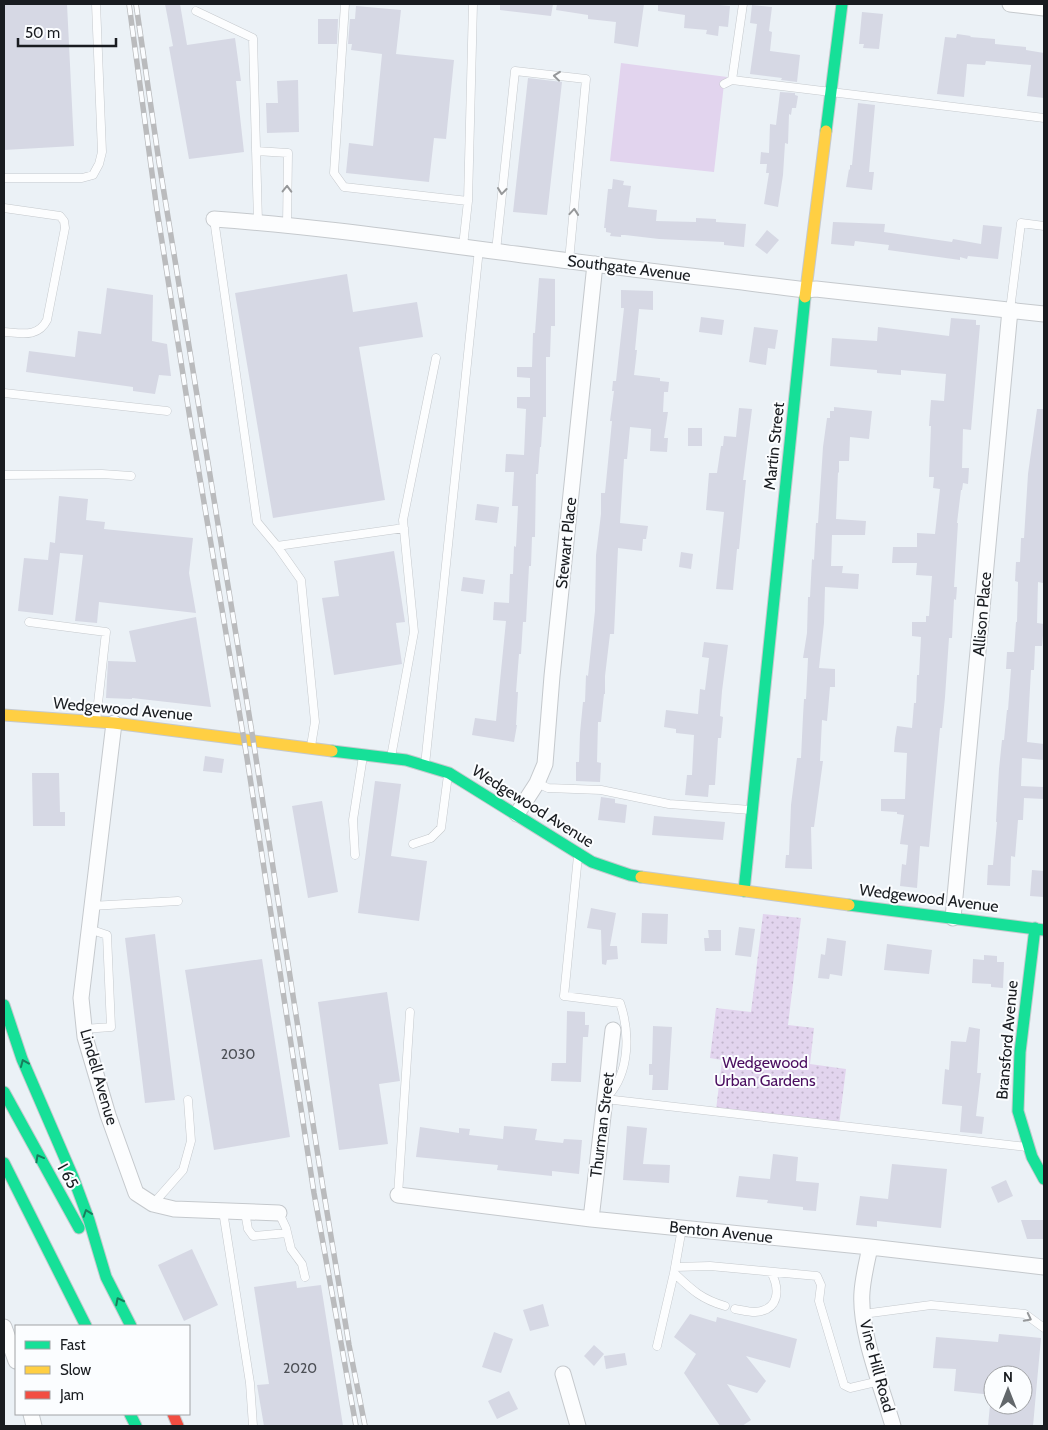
<svg xmlns="http://www.w3.org/2000/svg" width="1048" height="1430" font-family="Cabin,sans-serif">
<defs>
<pattern id="garden-dots" width="8" height="8" patternUnits="userSpaceOnUse" patternTransform="scale(1.25)"><rect width="8" height="8" fill="#e2d4ee"/><path d="M2 2h.1M6 6h.1" fill="none" stroke="#c1b5cc" stroke-width="1.8" stroke-linecap="round"/></pattern>
</defs>
<rect width="100%" height="100%" fill="#ebf1f6"/>
<path fill="#e2d4ee" d="M621,63L727,77L724,84L714,172L610,161Z"/>
<path fill="url(#garden-dots)" d="M763,914L801,918L788,1025L814,1028L810,1064L846,1069L839,1125L716,1110L722,1060L710,1058L716,1008L751,1012Z"/>
<path fill="#d6d8e4" d="M4,4H67L74,146L4,150Z
M165,4H180L187,45L235,38L241,81H236L244,152L189,159L169,47L173,46Z
M500,4H553L551,16L500,10Z
M557,4H644L638,47L614,43L616,22L588,19V15L556,10Z
M658,4H709L730,6L728,27L719,26L718,36L706,34L707,30L684,28L685,15L658,11Z
M752,5L772,7L769,31L772,32L770,51L800,55L797,82L781,80L782,78L750,74L757,24L750,23Z
M356,6L401,10L396,54L454,60L446,139L434,138L429,182L346,173L349,143L373,146L382,54L351,50L352,44H348L350,19H355Z
M862,12L883,14L879,49L863,48L864,44H859Z
M318,19H338L337,44H318Z
M957,34L971,36L970,37L995,39V44L1026,47V50L1044,53V98L1027,96L1031,65L986,61L985,65L967,64L964,97L937,94L945,37L956,38Z
M528,78L562,82L547,215L513,212Z
M298,80L299,132L267,133L266,103H278L277,81Z
M780,92L795,93V95L798,96L796,108H792L791,115L789,114L788,144L785,143L783,175L778,207L764,204L769,173H766L767,164H760L761,152L769,153L770,124L776,125Z
M858,103L875,105L869,172H874L872,190L846,187L849,169L850,170V165H852Z
M613,179L624,181L623,185L631,186L628,207L657,210L656,221L696,222V218L716,219V222L746,224L744,247L724,245V242L659,239L625,235H621V237L610,236L611,233L606,232V228H604L608,189H612Z
M833,222L885,224L884,232L952,242L953,239L981,244L983,225L1002,227L998,259L968,256L967,259L960,257V260L888,250L889,245L855,241L854,246L831,244Z
M767,230L779,240L767,254L755,245Z
M347,274L353,312L417,302L423,337L359,347L385,500L273,518L235,293Z
M539,278L555,279V326H551L550,357H546V417H543L541,447H540L538,474H536L535,537H532L531,566H529L526,622H523L521,654H519L516,692H518L516,725H517L514,742L472,735L475,718L496,721L506,621L493,620L494,602L509,603L510,574H513L514,546L516,547L518,506H512L514,472H505L506,454L524,455L526,409L517,408V397H530V378L517,377V367H532L533,333H535Z
M107,288L153,295L152,341L167,344L171,376L159,375L155,394L133,391V387L26,372L29,351L75,357L78,331L101,334Z
M621,290L653,291V310L639,309L635,350H637L634,375L660,378V381L669,382L668,392H664L663,412H668L664,438H668L667,452L650,451L651,429L630,427L627,459H624L620,523L648,526L646,539H643L642,551L618,548L614,634H610L605,676V694H604L601,722H598L597,762L601,763L600,782L576,781V762H579L580,733L583,702H585L586,675L588,676L595,611L596,555L601,514V493H605L612,421H610L614,391H612L613,381H616L624,308H621Z
M701,317L724,320L722,335L699,332Z
M951,318L976,320V325H980L971,430L963,429L962,468H969L968,484L963,483L962,490H961L957,523H958L954,587H957L956,600L954,599L952,638H949L945,697L942,728H940L929,847L920,846L917,888L900,886L902,864L906,865L908,845L900,844L904,815L897,814V812L881,811V799H905L907,753L894,752L895,738L897,726L912,728L914,703H916L917,675H919L921,637L912,636V622H926V616H929L932,576L916,575L917,563H892L893,547H917V533L935,534L940,489L933,488L934,477H929L931,426H929L931,400L944,401L946,374L901,370V375L877,373V370L830,366L832,338L877,341L878,327L949,336Z
M754,327L778,330L775,349L768,348L766,365L749,362Z
M834,407L872,411L869,439L850,437L849,461H839V473L838,472L836,519L866,521L865,535H832L831,566H843L842,573L859,574L858,589L825,587L824,623L819,668L835,669V687H830L827,721L822,720L820,761H823L814,827H811L812,869L785,868L786,855H789L791,805L797,758H801L803,716L804,699H806L808,658H803L807,633L808,597H810L812,559L814,560L816,523H818L823,447L827,418H830V411H834Z
M739,408L752,409L743,480H746L739,549H737L733,590L716,589L724,512L706,510L709,473H717L721,446H723L724,436L736,437Z
M1037,409H1044V561L1043,583L1038,582L1037,623L1044,624L1042,646H1035L1034,670H1031L1027,742L1044,744V760L1022,758L1021,786L1044,787V799L1024,798L1023,820H1018L1015,857L1011,856L1010,886L987,885L988,865H993L997,822H996L999,769L1002,740H1004L1007,710H1008L1011,669H1006L1007,652H1014L1016,622H1017L1018,582L1015,581L1016,562H1020L1021,538H1024L1028,474Z
M688,428H702V446H688Z
M59,496L88,499L86,520L105,522L104,529L193,538L189,573L196,613L99,602L97,623L75,621L83,555L60,553L53,615L18,611L24,558L48,560L50,542L55,543Z
M477,504L499,507L497,523L475,520Z
M394,551L405,622L396,623L402,664L334,675L322,598L339,596L334,561Z
M681,552L693,554L691,569L679,567Z
M463,577L485,580L483,594L461,591Z
M196,617L211,707L132,698V699L106,698L108,661L136,662L129,631Z
M704,642L728,645L722,691L720,716L723,717L721,738H718L715,785H709L708,797L685,795L687,775H692L694,735L676,733V729L664,727L666,710L698,714L700,689L705,690L709,658L702,657Z
M205,756L224,759L222,773L203,771Z
M32,773H59L60,812H65V826H33Z
M375,781L401,784L391,856L427,861L419,921L358,913Z
M601,797L615,799V803L627,805L625,823L598,820Z
M322,801L338,892L308,898L292,806Z
M654,816L725,822L723,840L652,835Z
M1032,870L1044,871V897L1030,896Z
M591,908L616,913L610,946H617L618,959L607,960L606,965L602,964L601,930L587,928Z
M642,913L668,914L667,944L641,943Z
M739,927L755,929L751,957L735,955Z
M708,930H721V951H705L704,938H709Z
M155,934L175,1100L145,1103L125,938Z
M827,938L846,941L842,976L830,974L829,979L818,978L821,954L825,955Z
M887,944L932,950L929,974L884,970Z
M984,955L997,956V962H1004L1003,988L991,987V984L972,983L973,959L984,960Z
M262,959L290,1137L214,1150L185,970Z
M387,992L400,1081L379,1084L388,1144L339,1150L318,1002Z
M567,1011L585,1012V1025H589L588,1037H583L581,1082L551,1081L552,1063H566Z
M653,1026L672,1027L668,1090H652L653,1075H649V1064H652Z
M969,1027L980,1029L977,1073H981L976,1116L984,1117L982,1134L960,1132L962,1106L942,1104L945,1069L949,1070L951,1041L966,1042Z
M504,1126L537,1129L535,1140L563,1143L564,1139L582,1140L579,1174L552,1171V1176L497,1170L498,1165L416,1157L420,1127L459,1133V1128L470,1129L469,1135L503,1139Z
M627,1126L647,1128L643,1164L670,1165L669,1183L623,1180Z
M773,1154L798,1157L796,1181L819,1183L816,1211L803,1210V1207L767,1203L768,1200L736,1197L739,1176L770,1179Z
M892,1164L947,1169L941,1228L877,1221V1227L856,1225L860,1196L888,1199Z
M1006,1180L1013,1196L998,1203L991,1187Z
M1021,1220H1044V1239H1027Z
M192,1249L218,1305L184,1321L158,1265Z
M296,1281L297,1288L321,1285L343,1426H264L257,1385L269,1384L254,1287Z
M543,1304L549,1326L530,1331L523,1310Z
M690,1314L716,1322L717,1317L797,1339L790,1368L746,1356L766,1381L757,1393L727,1384L751,1420L742,1426H720L684,1373L696,1354L674,1337Z
M494,1332L513,1339L501,1373L482,1367Z
M999,1334L1041,1338L1033,1426H988L990,1405H1023V1375H993V1395L954,1391L956,1369L933,1368L936,1337L998,1342Z
M594,1345L604,1354L594,1366L584,1356Z
M625,1353L627,1365L606,1369L604,1356Z
M509,1391L518,1409L497,1419L488,1401Z"/>
<g fill="none" stroke-linecap="round" stroke-linejoin="round">
<defs>
<path id="lane" d="M345,4L334,173L344,187L468,201L463,246
M196,11L253,38L258,222
M732,80L743,4
M724,84L732,80L1044,118
M256,151L288,153L287,225
M4,178H82L93,175L99,164L102,152L96,4
M468,201L473,4
M4,208L60,216L64,221L65,228L47,320C38,338 21,333 4,332
M214,219L257,522L277,546L301,580L315,722L311,746
M496,251L515,71L586,79L569,261
M1010,310L1021,223L1044,226
M4,393L167,411
M4,475L102,474L131,476
M277,546L404,528
M29,622L106,632L96,721
M391,757L414,632L403,520L436,358
M425,765L479,249
M537,783L548,788L601,790L669,804L751,810
M413,844L431,838L441,828L448,775
M355,855L353,820L363,756
M578,856L564,996L620,1003C630,1032 630,1072 608,1096
M91,906L178,901
M84,1029L111,1027L107,935L89,929
M605,1099L1027,1147
M398,1195L410,1012
M153,1204L183,1170L191,1141L188,1100
M223,1211L250,1383L253,1426
M245,1212L248,1229L253,1236L287,1233
M279,1213L286,1228L291,1249L302,1264L305,1277
M675,1267L710,1266L817,1276L821,1285L819,1301L844,1385L850,1388L880,1381
M674,1273C692,1290 701,1299 725,1306
M735,1309C741,1310 749,1312 755,1312C780,1310 780,1289 771,1272
M863,1314L931,1305L1025,1314L1044,1328
M657,1346L674,1273L682,1228"/>
<path id="street" d="M1010,4L1044,8
M214,219C315,226 416,241 516,254C612,267 709,278 806,290L816,289L1044,314
M114,723L81,998L85,1037L108,1115L136,1193L153,1204L174,1209L279,1213
M517,814L537,783L545,764L552,676L595,264
M953,918L1010,310
M398,1195L591,1219L870,1247L1044,1267
M591,1219L613,1030
M870,1247C867,1262 863,1277 862,1292C859,1331 882,1388 893,1426
M4,1327L16,1361
M563,1374L578,1426
M31,1414L34,1426"/>
<path id="fast" d="M826,131L842,4
M332,751L406,760L449,773L592,862L630,875L641,877
M744,891L805,297
M849,905L1044,930
M1035,928L1020,1052L1018,1111L1032,1157L1044,1179
M4,1005L22,1059L73,1177L89,1220L106,1277L131,1326
M4,1092L79,1228
M4,1163L86,1326
M130,1414L136,1426"/>
<path id="slow" d="M805,297L826,131
M4,715L114,723L332,751
M641,877L849,905"/>
<path id="jam" d="M173,1414L178,1426"/>
</defs>
<use href="#lane" stroke="#c5c9cd" stroke-width="9"/>
<use href="#street" stroke="#c5c9cd" stroke-width="17"/>
<use href="#fast" stroke="#c5c9cd" stroke-width="13"/>
<use href="#slow" stroke="#c5c9cd" stroke-width="13"/>
<use href="#jam" stroke="#c5c9cd" stroke-width="13"/>
<use href="#lane" stroke="#fcfdfe" stroke-width="8"/>
<use href="#street" stroke="#fcfdfe" stroke-width="15"/>
<use href="#fast" stroke="#16e098" stroke-width="11"/>
<use href="#slow" stroke="#ffcf43" stroke-width="11"/>
<use href="#jam" stroke="#f24e42" stroke-width="11"/>
<defs>
<path id="rail" d="M129,4L157,210L191,425L247,758L314,1193L356,1426
M136,4L159,162L253,739L323,1188L349,1345L365,1426"/>
</defs>
<use href="#rail" stroke="#babbbd" stroke-width="5.5"/>
<use href="#rail" stroke="#fbfdff" stroke-width="4" stroke-dasharray="11" stroke-linecap="butt"/>
</g>
<defs><path id="oneway-chevron" d="M-2-3.5L2.5 0L-2 3.5" fill="none" stroke-width="1.6" stroke-linecap="round" stroke-linejoin="round" transform="scale(1.25)"/></defs>
<g stroke="#96989a">
<use href="#oneway-chevron" transform="translate(557 76) rotate(-174)"/>
<use href="#oneway-chevron" transform="translate(287 189) rotate(-89)"/>
<use href="#oneway-chevron" transform="translate(502 191) rotate(96)"/>
<use href="#oneway-chevron" transform="translate(574 212) rotate(-85)"/>
<use href="#oneway-chevron" transform="translate(1028 1318) rotate(27)"/>
</g>
<g stroke="#187e5c">
<use href="#oneway-chevron" transform="translate(24 1063) rotate(-113)"/>
<use href="#oneway-chevron" transform="translate(39 1158) rotate(-119)"/>
<use href="#oneway-chevron" transform="translate(87 1213) rotate(-109)"/>
<use href="#oneway-chevron" transform="translate(119 1301) rotate(-117)"/>
</g>
<g text-anchor="middle" dominant-baseline="central" stroke-width="4" stroke-linejoin="round" paint-order="stroke">
<g font-size="14" fill="#4b4e54">
<text x="238" y="1054">2030</text>
<text x="300" y="1368">2020</text>
</g>
<g font-size="16" fill="#191c20" stroke="#fbfdff">
<text transform="translate(629 268) rotate(7)">Southgate Avenue</text>
<text transform="translate(774 446) rotate(-84)">Martin Street</text>
<text transform="translate(566 543) rotate(-84)">Stewart Place</text>
<text transform="translate(982 614) rotate(-85)">Allison Place</text>
<text transform="translate(123 709) rotate(5)">Wedgewood Avenue</text>
<text transform="translate(533 806) rotate(32)">Wedgewood Avenue</text>
<text transform="translate(929 898) rotate(7)">Wedgewood Avenue</text>
<text transform="translate(1007 1040) rotate(-85)">Bransford Avenue</text>
<text transform="translate(99 1077) rotate(74)">Lindell Avenue</text>
<text transform="translate(602 1125) rotate(-83)">Thurman Street</text>
<text transform="translate(68 1176) rotate(61)">I 65</text>
<text transform="translate(721 1232) rotate(6)">Benton Avenue</text>
<text transform="translate(877 1366) rotate(75)">Vine Hill Road</text>
</g>
<g font-size="16" fill="#4b0e60" stroke="#fbfdff">
<text x="765" y="1062">Wedgewood<tspan x="765" dy="18">Urban Gardens</tspan></text>
</g>
</g>
<rect width="1048" height="1430" fill="none" stroke="#191c20" stroke-width="10"/>
<rect x="15" y="1325" width="175" height="90" fill="#fbfdff" stroke="#a1a3a6"/>
<rect x="25" y="1341" width="25" height="8" fill="#16e098" stroke="#a1a3a6"/>
<text x="60" y="1350" font-size="15" fill="#191c20">Fast</text>
<rect x="25" y="1366" width="25" height="8" fill="#ffcf43" stroke="#a1a3a6"/>
<text x="60" y="1375" font-size="15" fill="#191c20">Slow</text>
<rect x="25" y="1391" width="25" height="8" fill="#f24e42" stroke="#a1a3a6"/>
<text x="60" y="1400" font-size="15" fill="#191c20">Jam</text>
<g transform="translate(1008 1390)"><circle r="24" fill="#fbfdff" stroke="#a1a3a6"/>
<path d="M0-4L9 19L0 12L-9 19Z" fill="#62676b"/>
<text y="-8" font-size="14" font-weight="bold" text-anchor="middle" fill="#191c20">N</text>
</g>
<path d="M18 38v8h98v-8" fill="none" stroke="#191c20" stroke-width="2.5"/>
<text x="25" y="38" font-size="15" fill="#191c20" stroke="#fbfdff" stroke-width="4" paint-order="stroke">50 m</text>
</svg>
